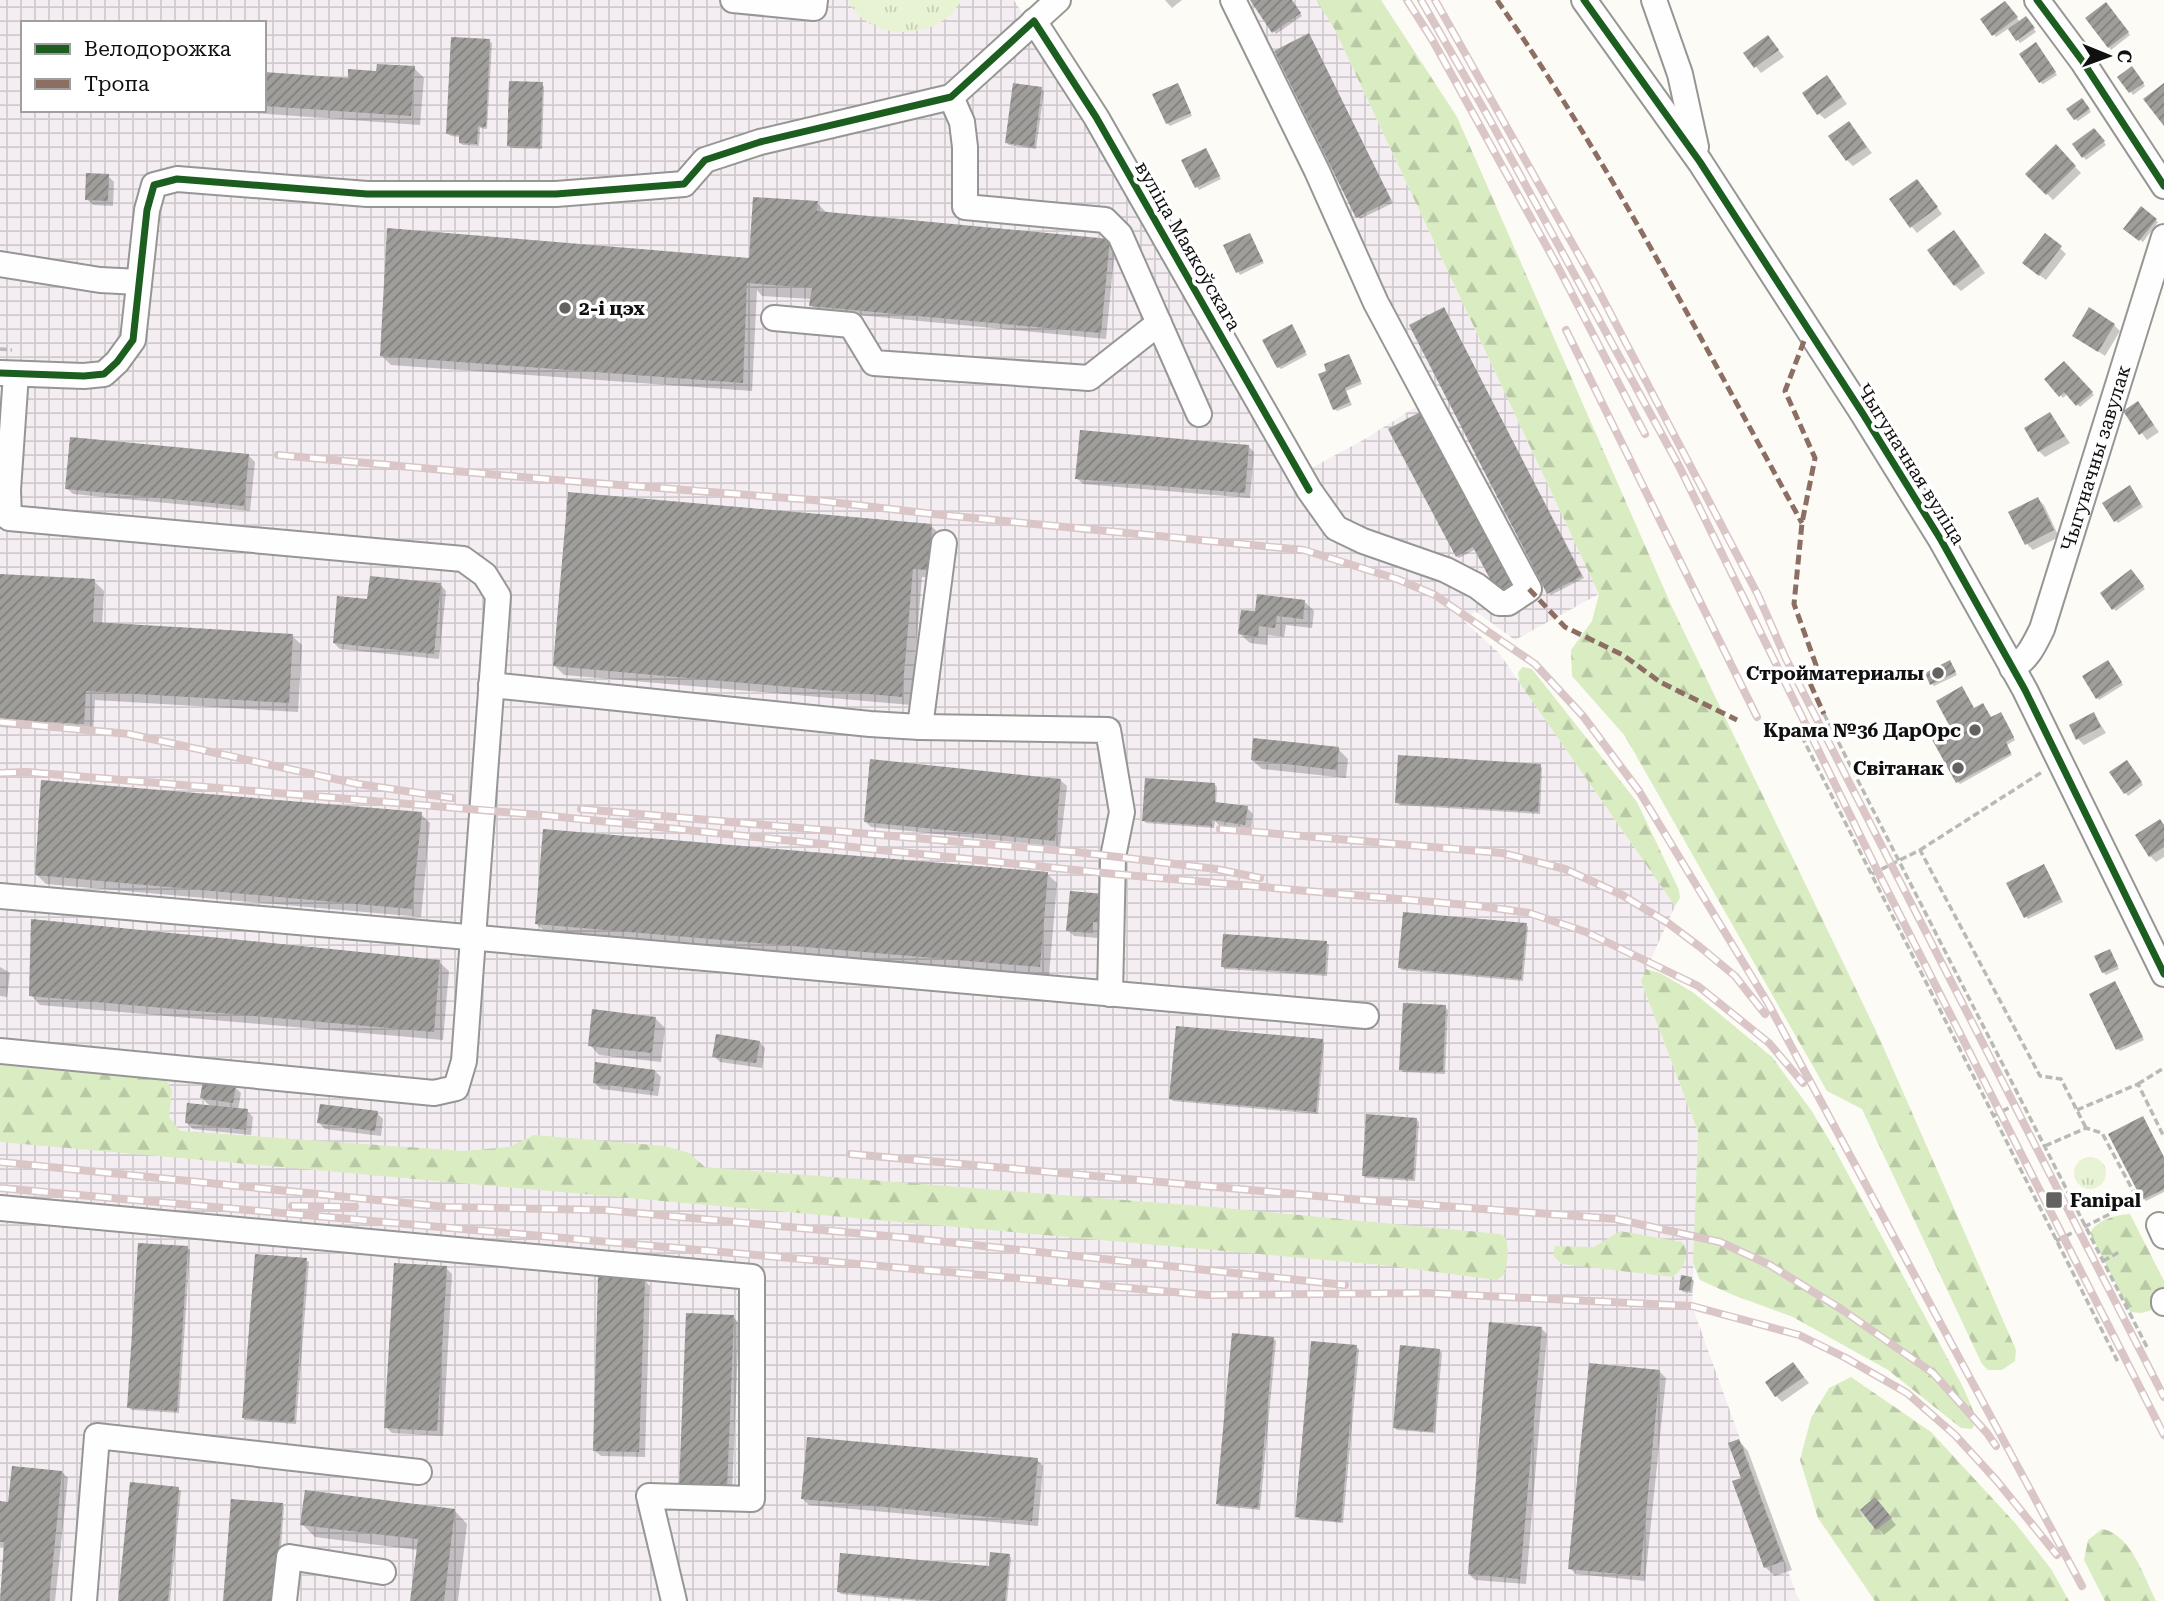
<svg xmlns="http://www.w3.org/2000/svg" width="2164" height="1601" font-family="'Roboto Serif',serif">
<defs>
<pattern id="industrial-grid" width="8" height="8" patternUnits="userSpaceOnUse" patternTransform="scale(1.75)"><rect width="8" height="8" fill="#f4eef2"/><path d="M0 4h8M4 0v8" fill="none" stroke="#d0cbce"/></pattern>
<pattern id="grass-tufts" width="24" height="20" patternUnits="userSpaceOnUse" patternTransform="scale(1.75)"><rect width="24" height="20" fill="#e8f3d4"/><path d="M3 7l-1-3M5 7V3M7 7l1-3M15 17l-1-3M17 17v-4M19 17l1-3" fill="none" stroke="#c6cfb5"/></pattern>
<pattern id="forest-firs" width="22" height="20" patternUnits="userSpaceOnUse" patternTransform="scale(1.75)"><rect width="22" height="20" fill="#d9ecc2"/><path d="M5 1l3.5 6h-7zM16 11l3.5 6h-7z" fill="#b9c9a6"/></pattern>
<pattern id="building-hatch" width="6" height="6" patternUnits="userSpaceOnUse" patternTransform="scale(1.75)"><rect width="6" height="6" fill="#a09e9b"/><path d="M-1 1l2-2M0 6l6-6M5 7l2-2" fill="none" stroke="#817f7d"/></pattern>
</defs>
<rect width="100%" height="100%" fill="#fcfbf6"/>
<path fill="url(#industrial-grid)" fill-rule="evenodd" d="M0,0H1014L1304,472L1365,439L1417,406L1289,125L1242,0H1316L1334,28L1599,594L1515,640L1475,611L1465,622L1499,653L1675,906L1641,981L1698,1132L1692,1306L1799,1601H0ZM23,23H264V110H23Z"/>
<path fill="url(#grass-tufts)" d="M848,0H962C957,7 951,16 944,20C914,40 865,36 848,0Z
M2074 1173a16 16 0 1 1 32 0a16 16 0 1 1-32 0Z"/>
<path fill="url(#forest-firs)" d="M1316,0H1381L1457,117L1672,607L1878,1035L2016,1350L2015,1361L2002,1370H1988L1982,1364L1862,1109L1827,1091L1625,736L1572,676L1571,650L1592,621L1599,594L1334,28Z
M1523,667L1532,669L1637,802L1679,890L1680,898L1675,906L1519,682L1518,672Z
M1646,969L1660,973L1694,993L1772,1057L1811,1110L1834,1148L1963,1387L1977,1420L1972,1429L1961,1428L1888,1370L1793,1317L1733,1295L1700,1280L1693,1263L1698,1132L1641,981Z
M0,1065L166,1080L172,1090L169,1117L180,1131L464,1151L509,1147L534,1135L665,1146L689,1153L705,1167L1214,1207L1500,1234L1506,1237L1508,1253L1505,1274L1497,1280L1382,1265L0,1142Z
M2130,1214L2164,1281V1287L2152,1310L2142,1313L2130,1312L2090,1233C2097,1220 2115,1215 2130,1214Z
M1620,1231L1682,1242C1691,1254 1684,1268 1673,1277L1561,1264L1553,1255L1555,1246L1594,1247Z
M1851,1377L1931,1432L2016,1524L2051,1569L2069,1601H1875L1818,1518L1800,1460L1811,1418L1829,1388Z
M2102,1529C2131,1534 2144,1577 2156,1601H2105L2084,1560L2088,1540Z"/>
<path fill="#0003" d="M1165,0H1182L1172,8Z
M1252,0H1291L1302,16L1276,34Z
M2007,5L2020,22L2028,21L2036,32L2020,43L2009,28L1996,37L1982,20Z
M2109,6L2130,35L2111,50L2109,47Z
M1768,37L1784,57L1761,73L1745,53Z
M1311,38L1393,203L1360,219L1358,217Z
M489,41L492,43L487,129L480,128L479,146L463,145L460,143L461,137L451,136L448,134Z
M2038,47L2057,75L2043,84L2040,82Z
M414,68L424,78L420,125L214,110H264V74L349,80Z
M2134,71L2145,86L2133,95L2120,77Z
M1832,83L1847,104L1825,119L1819,114Z
M542,84L544,87L542,149L511,148L508,145Z
M1180,88L1192,116L1170,126L1167,123Z
M1041,89L1044,91L1036,149L1009,145L1007,143Z
M2084,103L2091,112L2078,121L2075,119Z
M1849,123L1872,153L1853,166L1847,160Z
M2097,132L2106,145L2086,160L2075,145Z
M2056,147L2081,173L2053,200L2028,174Z
M1206,150L1221,179L1199,190L1184,161Z
M108,176L114,182L113,206L93,205L87,199Z
M1922,187L1942,214L1917,233L1912,227Z
M817,203L828,214L1109,241L1115,247L1106,339L817,311L811,305L812,299L762,296L757,290L752,391L391,365L382,356L751,259Z
M2141,208L2158,222L2143,242L2125,228Z
M1250,235L1264,263L1240,275L1238,272Z
M1959,238L1985,273L1961,291L1955,285Z
M2060,248L2066,254L2046,280L2030,268Z
M1444,309L1584,578L1551,595L1549,593Z
M2114,325L2120,331L2105,356L2074,335Z
M1294,329L1307,355L1281,369L1278,367Z
M1348,356L1362,384L1346,391L1352,405L1337,411L1334,409Z
M2064,363L2094,395L2080,407L2067,394L2063,398L2046,379Z
M2138,403L2159,432L2147,440L2126,412Z
M2050,414L2070,443L2045,457L2039,451Z
M1390,429L1476,549L1459,558L1457,556Z
M1248,446L1254,452L1250,498L1083,484L1077,478Z
M249,456L255,462L250,511L73,494L67,488Z
M2132,490L2143,507L2118,523L2115,520Z
M2038,499L2044,505L2059,537L2033,550L2027,544Z
M931,526L941,535L937,578L922,577L911,705L564,675L554,665Z
M2133,574L2145,589L2116,611L2113,608Z
M0,575L94,581L104,591L102,624L292,636L302,645L298,712L95,700L93,733L0,727Z
M440,584L446,591L439,659L340,649L334,643L369,601Z
M1304,601L1314,611L1312,628L1286,625L1284,637L1268,635L1267,645L1250,643L1240,634L1256,613Z
M2110,664L2123,685L2099,700L2097,697Z
M1952,665L1957,675L1934,686L1932,684Z
M1974,709L1991,719L2003,717L2015,740L2007,745L2012,755L1960,784L1958,782Z
M2094,714L2106,733L2084,745L2078,739Z
M1338,749L1348,759L1346,778L1262,769L1252,760Z
M2129,764L2143,785L2128,796L2111,772Z
M1540,766L1542,768L1540,814L1400,805L1397,802Z
M1060,780L1067,786L1060,847L871,827L865,821Z
M1215,785L1217,787L1216,804L1247,808L1253,814L1251,830L1220,826L1215,821L1214,828L1146,823L1144,821Z
M421,814L430,823L421,917L46,884L36,874Z
M2160,821L2164,825V857L2156,862L2150,856Z
M2046,868L2063,902L2028,919L2026,917Z
M1047,874L1057,883L1049,976L546,933L536,923Z
M1071,893L1108,928H1099L1098,938L1074,936L1068,930Z
M1526,925L1528,927L1523,981L1402,970L1399,967Z
M1326,943L1329,945L1327,976L1225,969L1223,967Z
M2110,951L2119,969L2106,975L2103,972Z
M439,962L449,971L443,1040L40,1005L31,995Z
M0,967L10,973L7,997L0,996Z
M2117,986L2144,1040L2120,1051L2118,1049Z
M1445,1007L1448,1010L1445,1074L1403,1072L1401,1069Z
M655,1018L665,1028L661,1062L599,1055L590,1045Z
M1322,1041L1324,1043L1318,1114L1173,1101L1171,1098Z
M759,1042L765,1048L762,1068L720,1062L714,1056Z
M655,1071L661,1077L658,1096L601,1089L595,1083Z
M235,1087L241,1093L238,1110L247,1111L253,1117L251,1135L193,1129L187,1123L211,1107L202,1098Z
M377,1113L383,1119L381,1136L325,1129L319,1123Z
M1416,1119L1419,1122L1415,1181L1366,1178L1364,1175Z
M2164,1157V1192L2146,1201L2144,1199Z
M187,1248L190,1250L179,1413L132,1410L129,1407Z
M306,1260L309,1262L296,1424L246,1420L243,1418Z
M446,1268L452,1274L443,1436L392,1433L386,1427Z
M1691,1278L1694,1281L1692,1293L1683,1292L1681,1289Z
M644,1280L650,1286L645,1457L601,1456L594,1450Z
M733,1317L739,1323L732,1494L686,1493Z
M1541,1328L1547,1334L1526,1584L1475,1580L1469,1574Z
M1274,1339L1276,1341L1260,1510L1220,1506L1217,1503Z
M1356,1347L1359,1349L1343,1523L1300,1519L1297,1517Z
M1439,1350L1442,1353L1435,1433L1397,1430L1395,1428Z
M1793,1364L1809,1383L1782,1402L1776,1396Z
M1660,1372L1666,1378L1645,1581L1576,1574L1570,1568Z
M1739,1441L1748,1451L1792,1570L1775,1576L1765,1567L1743,1479Z
M1037,1460L1043,1466L1038,1526L809,1505L803,1499Z
M62,1472L68,1478L55,1601H0L5,1547L0,1546V1502L9,1503Z
M178,1489L181,1491L170,1601H120Z
M282,1505L284,1507L277,1601H225Z
M1881,1506L1896,1525L1884,1535L1862,1510Z
M455,1511L467,1524L458,1601H412L418,1550L315,1537L302,1524Z
M1009,1555L1011,1558L1007,1601H919L841,1594L839,1592L990,1568Z"/>
<path fill="url(#building-hatch)" d="M1250,0H1292L1301,13L1272,33Z
M2005,1L2018,17L1992,36L1980,19Z
M2106,2L2129,32L2108,48L2085,18Z
M2026,16L2035,28L2016,41L2008,29Z
M1309,33L1391,200L1356,218L1274,51Z
M1768,35L1779,50L1754,68L1743,53Z
M451,37L490,39L486,127L478,126L477,144L459,143V135L446,134Z
M2036,42L2056,72L2039,83L2019,54Z
M377,64L415,66L411,116L264,106V72L348,78V69L376,71Z
M2132,66L2144,83L2129,93L2117,77Z
M1827,75L1842,97L1817,115L1802,93Z
M509,81L543,82L540,147L507,146Z
M1013,83L1042,87L1034,147L1005,143Z
M1178,83L1191,113L1166,124L1152,94Z
M2164,83V126L2143,99Z
M2082,98L2090,109L2074,120L2066,109Z
M1849,121L1867,147L1846,161L1828,136Z
M2094,128L2105,141L2082,158L2072,144Z
M2056,144L2076,166L2046,195L2025,174Z
M1206,148L1220,176L1195,188L1181,160Z
M86,173L109,174L108,201L85,200Z
M1917,179L1938,207L1910,228L1889,199Z
M753,197L818,201L817,211L1110,239L1101,333L809,306L812,288L747,283L743,383L380,356L387,228L749,258Z
M2141,206L2157,219L2139,241L2123,229Z
M1954,230L1980,266L1954,286L1927,250Z
M1250,233L1263,261L1236,273L1223,245Z
M2045,233L2062,246L2039,276L2022,263Z
M1444,307L1582,576L1547,594L1409,325Z
M2089,307L2115,324L2098,352L2072,336Z
M1292,324L1306,352L1277,368L1262,340Z
M1349,354L1361,381L1345,388L1350,402L1333,410L1318,374L1326,371L1324,364Z
M2064,361L2093,392L2076,406L2064,392L2059,397L2044,379Z
M2138,401L2154,425L2139,435L2123,411Z
M1422,411L1516,587L1499,596L1473,547L1456,557L1388,429Z
M2050,412L2065,436L2038,452L2024,428Z
M1080,430L1249,445L1245,493L1075,479Z
M70,437L249,454L244,506L65,489Z
M2130,485L2141,504L2114,522L2102,503Z
M568,492L932,524L928,570L913,569L902,697L553,666Z
M2038,497L2054,530L2025,545L2008,512Z
M2131,569L2144,586L2112,610L2100,593Z
M0,574L95,579L93,622L293,634L289,703L86,691L84,724L0,719Z
M370,576L441,583L434,654L333,643L337,596L367,599Z
M1257,594L1305,600L1303,619L1277,616L1275,628L1259,626L1258,637L1238,634L1241,610L1255,611Z
M1950,660L1956,672L1930,685L1925,673Z
M2108,660L2122,682L2096,699L2082,676Z
M1962,686L1974,708L1983,703L1991,717L2001,712L2014,737L2006,742L2011,753L1956,783L1930,736L1949,725L1936,701Z
M2094,712L2101,727L2076,740L2069,725Z
M1253,738L1339,747L1337,770L1251,760Z
M1398,755L1541,764L1538,812L1395,803Z
M870,759L1061,779L1055,841L864,822Z
M2127,760L2142,782L2124,794L2109,772Z
M1145,778L1215,783V802L1248,806L1245,825L1212,820V826L1142,821Z
M41,780L422,812L412,909L35,875Z
M2160,819L2164,825V847L2149,857L2135,835Z
M543,829L1048,872L1040,967L535,924Z
M2044,864L2061,899L2024,918L2006,883Z
M1070,891L1105,894L1102,923L1093,922V933L1066,931Z
M1403,912L1527,923L1521,979L1398,968Z
M31,919L440,960L434,1032L29,996Z
M1223,934L1327,941L1325,974L1221,967Z
M2110,949L2118,966L2102,973L2094,956Z
M2115,981L2143,1037L2116,1050L2089,994Z
M1403,1003L1446,1005L1443,1072L1399,1070Z
M592,1009L656,1017L652,1053L588,1046Z
M1176,1026L1323,1039L1316,1112L1169,1099Z
M716,1034L760,1041L756,1063L712,1057Z
M595,1062L655,1070L653,1091L593,1083Z
M203,1080L236,1085L233,1103L200,1098Z
M187,1103L248,1109L246,1130L185,1123Z
M320,1104L378,1111L375,1131L317,1123Z
M1366,1114L1417,1118L1413,1179L1362,1176Z
M2143,1116L2164,1157V1189L2142,1200L2108,1134Z
M138,1243L188,1246L177,1411L127,1408Z
M255,1254L307,1258L294,1422L242,1418Z
M394,1263L447,1266L437,1431L384,1428Z
M1681,1275L1692,1277L1690,1291L1679,1290Z
M598,1277L645,1278L639,1452L593,1451Z
M686,1313L734,1315L727,1489L679,1487Z
M1489,1322L1542,1327L1520,1579L1468,1574Z
M1232,1333L1274,1337L1258,1508L1216,1504Z
M1311,1341L1357,1345L1341,1522L1295,1517Z
M1400,1345L1440,1349L1433,1432L1393,1428Z
M1793,1362L1804,1377L1775,1397L1765,1382Z
M1589,1363L1660,1370L1640,1576L1568,1569Z
M807,1437L1038,1458L1032,1521L801,1499Z
M1739,1439L1784,1561L1764,1568L1732,1481L1741,1478L1728,1443Z
M12,1466L62,1471L49,1601H0L4,1542H0V1501L8,1502Z
M130,1482L179,1487L168,1601H118Z
M305,1490L455,1509L444,1601H410L418,1539L300,1525Z
M1875,1497L1892,1518L1876,1530L1860,1510Z
M231,1499L283,1503L274,1601H223Z
M990,1552L1010,1554L1005,1601H936L837,1592L840,1553L989,1566Z"/>
<g fill="none" stroke-linecap="round" stroke-linejoin="round">
<defs>
<g id="minor">
<path d="M733,0L814,8L815,0"/>
<path d="M1584,0L1700,162L1863,414L1941,540L2025,690L2164,974"/>
<path d="M1654,0L1680,74L1696,147"/>
<path d="M2037,0L2083,62L2164,186"/>
<path d="M1034,21L1096,117L1309,490L1336,528L1363,541L1446,570L1477,586L1499,603H1508L1529,589L1376,303L1317,171L1233,0"/>
<path d="M951,97L962,122L965,147V207L1105,220L1120,235L1199,414"/>
<path d="M0,264L100,280L139,282"/>
<path d="M774,318L851,325L874,363L1089,378L1159,323"/>
<path d="M1,373L84,376L104,374L117,362L133,340L147,210L154,185L177,179L367,194H556L684,184L705,160L760,142L951,97L1058,0"/>
<path d="M944,543L920,727L1108,730L1122,812L1113,857L1110,994"/>
<path id="s1" d="M2012,668C2028,659 2034,645 2042,629L2164,237"/>
<path d="M491,685L870,724L920,727"/>
<path d="M0,896L1366,1016"/>
<path d="M0,1051L434,1093L456,1088L464,1061L498,596L485,575L463,559L9,518L8,490L16,374"/>
<path d="M0,1208L752,1277V1499L649,1496L674,1601"/>
<path d="M2159,1225L2164,1236"/>
<path d="M2164,1301V1303"/>
<path d="M84,1601L97,1436L419,1472"/>
<path d="M284,1601L289,1557L383,1572"/>
</g>
</defs>
<use href="#minor" stroke="#969694" stroke-width="28"/>
<path stroke="#b9b9b8" stroke-width="3.5" stroke-dasharray="7 3.5" stroke-linecap="butt" d="M0,349L12,350
M1824,714L2148,1349
M1797,727L2118,1362
M1920,850L2042,772
M1872,874L1920,850L2040,1076L2061,1079L2086,1128
M2138,1084L2164,1068
M2077,1110L2138,1084L2164,1137
M1993,1116L2022,1101
M2045,1146L2086,1128L2102,1133L2138,1200
M2056,1241L2138,1200L2143,1211
M2103,1261L2121,1251"/>
<use href="#minor" stroke="#fffefe" stroke-width="24"/>
<defs>
<path id="rail" d="M1407,0L1433,41L1558,267L1645,434
M1421,0L1490,120L1679,466L1878,872L2164,1435
M1435,0L1594,282L1758,595L1786,659L2164,1397
M1566,330L1757,717
M278,455L544,479L813,500L942,515L1304,550L1397,579L1435,595L1535,664L1583,716L1639,791L1769,1005L2082,1586
M0,722L129,734L358,784L452,798
M0,773L27,772L541,815L1114,874L1479,906L1529,913L1586,932L1698,986L1769,1043L1803,1083
M581,809L1077,852L1216,869L1260,878
M1220,829L1502,853L1565,869L1622,895L1668,923L1700,947L1735,976L1765,1014
M850,1154L1350,1199L1616,1219L1720,1242L1770,1265L1841,1309L1933,1373L1987,1433L1996,1446
M0,1162L446,1207L605,1210L909,1238L1345,1285
M0,1188L1207,1295L1426,1293L1692,1306L1799,1335L1846,1358L1907,1393L1955,1435L1997,1481L2057,1555
M292,1206L355,1207"/>
</defs>
<use href="#rail" stroke="#dac5c7" stroke-width="8"/>
<use href="#rail" stroke="#fff" stroke-width="5" stroke-dasharray="16" stroke-linecap="butt"/>
<path stroke="#8d6e63" stroke-width="5" stroke-dasharray="10 5" stroke-linecap="butt" d="M1497,0C1612,166 1705,347 1802,523
M1804,341L1785,391L1815,458L1802,523L1794,604L1816,665L1809,681L1824,714
M1529,589L1565,627L1623,655L1660,682L1737,720"/>
<defs>
<path id="cycleway" d="M1584,0L1700,162L1863,414L1941,540L2025,690L2164,974
M2037,0L2083,62L2164,186
M0,373L84,376L104,374L117,362L133,340L147,210L154,185L177,179L367,194H556L684,184L705,160L760,142L951,97L1034,21L1096,117L1309,490"/>
</defs>
<use href="#cycleway" stroke="#fff" stroke-width="11"/>
<use href="#cycleway" stroke="#1b5e20" stroke-width="7"/>
</g>
<g fill="#636260" stroke="#fff" stroke-width="2.5">
<circle cx="565" cy="308" r="7"/>
<circle cx="1938" cy="673" r="7"/>
<circle cx="1975" cy="730" r="7"/>
<circle cx="1958" cy="768" r="7"/>
<rect x="2045" y="1191" width="18" height="18" rx="3.5"/>
</g>
<g text-anchor="middle" dominant-baseline="central" stroke-width="7" stroke-linejoin="round" paint-order="stroke">
<g font-size="19" fill="#101010" stroke="#fff">
<text transform="translate(1188 246) rotate(60)">вуліца Маякоўскага</text>
<text stroke="none"><textPath href="#s1" startOffset="229">Чыгуначны завулак</textPath></text>
<text transform="translate(1911 464) rotate(58)">Чыгуначная вуліца</text>
</g>
<g font-size="19" font-weight="bold" fill="#101010" stroke="#fff" text-anchor="end">
<text x="579" y="308" text-anchor="start">2-і цэх</text>
<text x="1924" y="673">Стройматериалы</text>
<text x="1961" y="730">Крама №36 ДарОрс</text>
<text x="1944" y="768">Світанак</text>
<text x="2070" y="1200" text-anchor="start">Fanipal</text>
</g>
</g>
<rect x="21" y="21" width="245" height="91" fill="#ffffff" stroke="#9f9f9f" stroke-width="2"/>
<rect x="35" y="44" width="35" height="10" fill="#1b5e20" stroke="#9f9f9f" stroke-width="2"/>
<text x="84" y="56" font-size="21" fill="#101010">Велодорожка</text>
<rect x="35" y="79" width="35" height="10" fill="#8d6e63" stroke="#9f9f9f" stroke-width="2"/>
<text x="84" y="91" font-size="21" fill="#101010">Тропа</text>
<g transform="translate(2108 56) rotate(91)" stroke="#ffffff" stroke-width="5" paint-order="stroke">
<path d="M0-5L12 26L0 18L-12 26Z" fill="#101010"/>
<text y="-10" font-size="19" font-weight="bold" text-anchor="middle" fill="#101010">С</text>
</g>
</svg>
